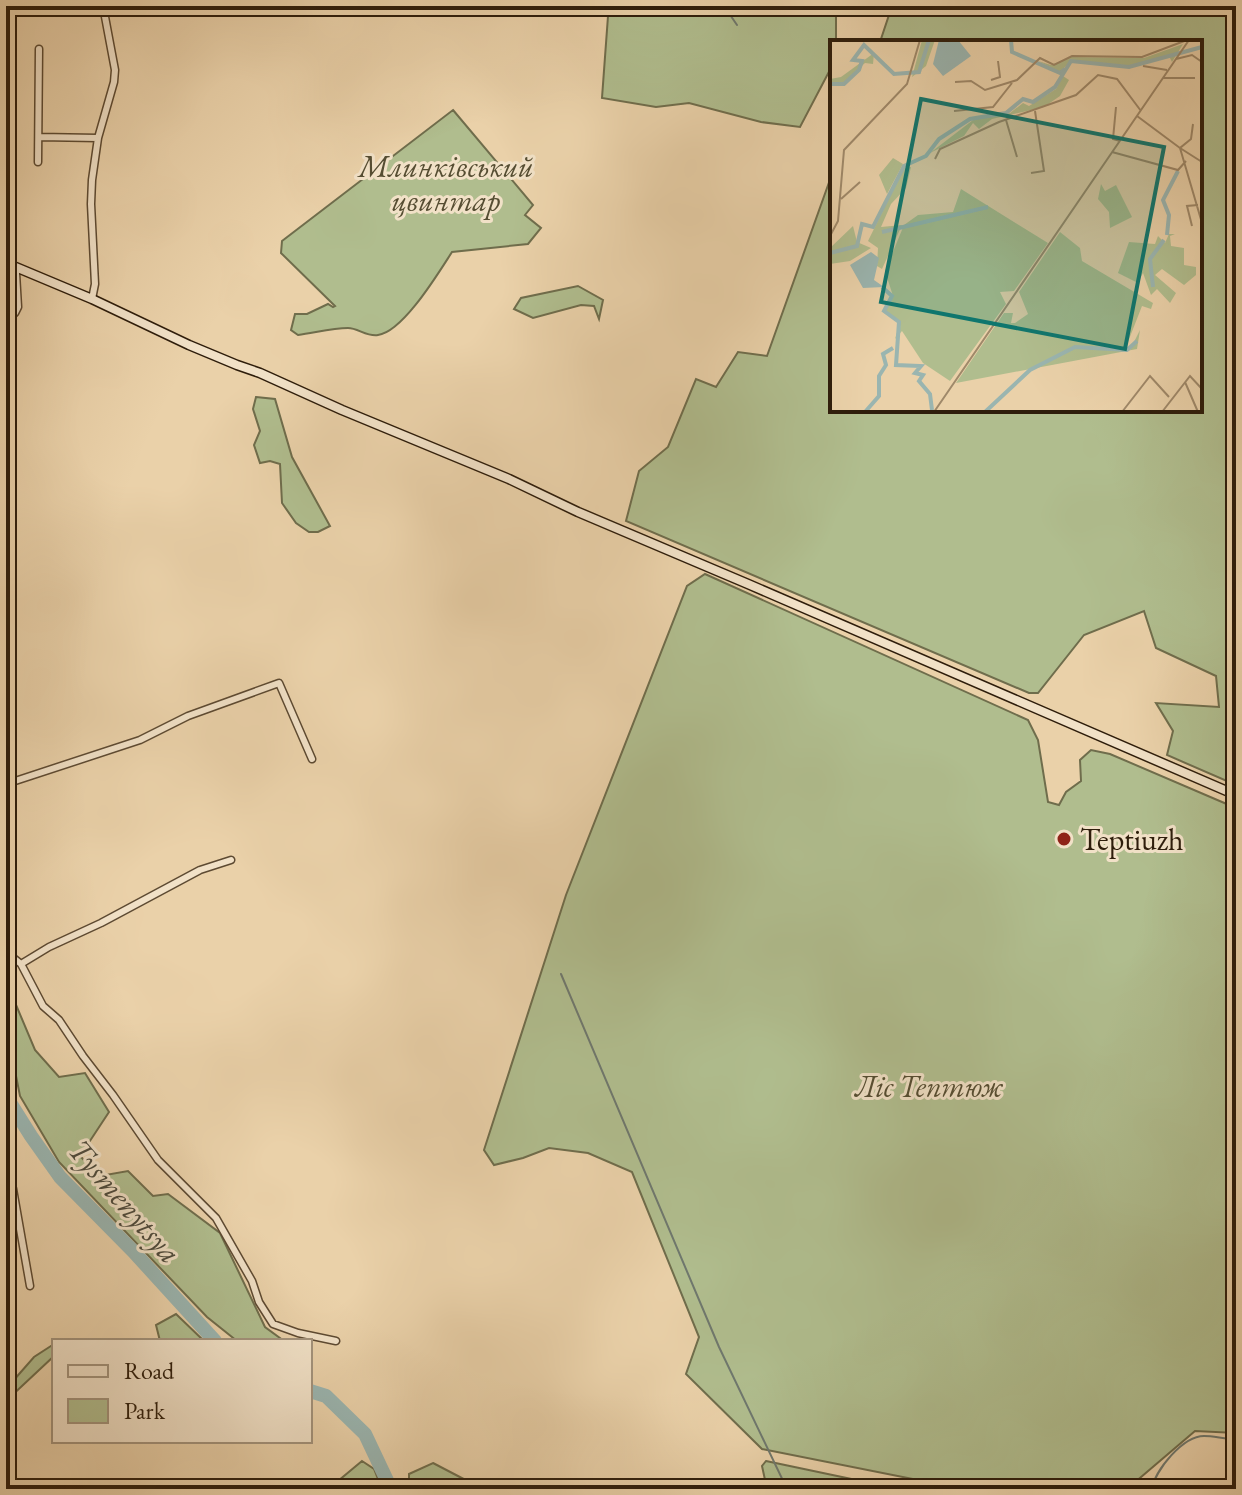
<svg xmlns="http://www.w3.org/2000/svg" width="1242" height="1495" font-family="'EB Garamond',serif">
<rect width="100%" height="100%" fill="#ead1a9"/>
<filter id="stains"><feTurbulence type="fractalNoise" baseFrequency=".0025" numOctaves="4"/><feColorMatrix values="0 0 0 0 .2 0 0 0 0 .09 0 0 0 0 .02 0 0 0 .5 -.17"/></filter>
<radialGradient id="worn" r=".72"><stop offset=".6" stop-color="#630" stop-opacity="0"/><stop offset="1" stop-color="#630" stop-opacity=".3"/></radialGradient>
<path fill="#b0bd8e" stroke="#6f6d4c" stroke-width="2" d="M605,6H836V42H832V66L800,127L761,122L689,103L656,107L602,98L608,16Z
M892,6H1236V785L1167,755L1173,731L1156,703L1219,707L1216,676L1156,648L1144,611L1084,635L1038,693H1029L626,521L639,471L668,447L696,379L716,387L738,352L767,356L832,174V410H1200V42H880Z
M453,110L533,205L525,215L541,228L528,244L452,252C439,272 403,332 378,335C367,337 358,328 348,328C332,328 314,333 298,335L291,330L295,314H307L328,304L333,307L335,306L281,253L282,241Z
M578,286L603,300L599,319L594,306L581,305L533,318L514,309L521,298Z
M256,397L275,399L292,457L330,526L318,532H309L296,523L282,503L280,464L270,461L260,463L254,445L260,431L253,409Z
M705,574L1028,720L1038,740L1048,802L1059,805L1066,792L1081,781L1080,760L1091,750L1110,754L1236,808V1433L1195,1431L1127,1489H963L762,1449L686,1374L699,1337L632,1172L588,1153L549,1148L523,1158L494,1165L484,1150L566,895L687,586Z
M6,981L35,1050L59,1077L85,1073L109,1112L80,1156L100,1176L128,1171L153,1196L168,1194L220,1233L265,1327L284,1341H237L207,1317L59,1162L20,1096L6,1026Z
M176,1314L204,1341H160L156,1325Z
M54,1344V1356L6,1401V1389L34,1357Z
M362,1461L374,1469L382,1489H338V1481Z
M766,1461L899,1489H767L762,1466Z
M433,1463L479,1487L485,1489H409V1474Z"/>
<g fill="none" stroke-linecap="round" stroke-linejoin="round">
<path stroke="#6f786e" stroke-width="2" d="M724,6L737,25
M561,974L719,1347L787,1489
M1152,1489C1155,1470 1183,1436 1204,1436C1214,1436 1225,1439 1236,1439"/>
<path stroke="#9ab5b0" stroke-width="14" d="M6,1088L9,1101L31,1136L60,1177L133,1251L215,1341
M310,1391L326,1396L365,1434L391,1489"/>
<defs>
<path id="street" d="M39,137L98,138
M38,162L39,49
M92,299L95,284L91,204L92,180L98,138L114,82L115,70L103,6
M6,314L15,313L18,307L16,273L18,268
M6,784L140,740L188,716L279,683L312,759
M6,947L11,956L21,964L43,1006L59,1020L83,1056L113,1095L158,1160L216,1218L252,1281L259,1302L273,1324L298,1333L336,1341
M21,964L49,947L101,923L200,870L231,860
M6,1171L13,1189L30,1286"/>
<path id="secondary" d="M6,263L92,299L189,345L237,365L260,373L342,410L509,479L578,512L748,584L1236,795"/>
</defs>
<use href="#street" stroke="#5d4a32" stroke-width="9"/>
<use href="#secondary" stroke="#2e1d0b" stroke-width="11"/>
<use href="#street" stroke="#f1e1c7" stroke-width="6"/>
<use href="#secondary" stroke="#f1e1c7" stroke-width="8"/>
</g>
<circle fill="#8f2418" stroke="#f1e1c7" stroke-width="3" cx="1064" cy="839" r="8"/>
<g text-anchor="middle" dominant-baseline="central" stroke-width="6" stroke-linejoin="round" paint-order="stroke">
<g font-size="30" font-style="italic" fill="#554d32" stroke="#f1e1c7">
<text x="446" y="166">Млинківський<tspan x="446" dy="34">цвинтар</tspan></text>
<text x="929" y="1086">Ліс Тептюж</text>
</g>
<g font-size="30" fill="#2e1d0b" stroke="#f1e1c7" text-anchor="start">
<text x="1080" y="839">Teptiuzh</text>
</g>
<g font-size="32" font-style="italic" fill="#4e4b3d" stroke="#f1e1c7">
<text transform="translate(125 1201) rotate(49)">Tysmenytsya</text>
</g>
</g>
<g transform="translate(830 40)">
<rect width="372" height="372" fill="#ead1a9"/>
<path d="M92,0H105L96,26L82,37ZM353,4L342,22L339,16L299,26L242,20L230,32L208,21L221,25L241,17L314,18ZM44,13L43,24L35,23L11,45L0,44V39L11,37ZM233,36L239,40L230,56L214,67L162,79L149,89L143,83L134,96L100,113L143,80L180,73L193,63L199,66L226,49ZM63,118L73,124L57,154L49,135ZM81,127L76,148L61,164L51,187L72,185L52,229L47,226L48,208L38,201L74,128ZM271,144L275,151L286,145L302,177L280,188L279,172L268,159ZM131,149L218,203L184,251L170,252L176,264L120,341L93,323L72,291L65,299L70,282L55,271L63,256L55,231L74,185L88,175L123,172ZM23,186L27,202L41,208L20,221L0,224V208ZM230,192L250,208L252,221L323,263L321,269L312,266L296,307L300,310L310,290L307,309L126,343L174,273H183L181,283H185L198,274L189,252ZM339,194H345L340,196L341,206L354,208V225L366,227V235L354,245L332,229L325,235L346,253L340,263L327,249L321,255L313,233L308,243L288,233L299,202L325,204L328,196L335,203Z" fill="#b0bd8e"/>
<path d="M109,0H128L141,16L113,36L103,24ZM41,212L49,218L44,240L54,247L33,248L20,225Z" fill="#9ab5b0"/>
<path fill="none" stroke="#9ab5b0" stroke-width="4" d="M181,0L182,12L230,33L235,29M0,44H14L29,30L32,21L23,20L34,5L64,34L89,32L99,0M52,192L158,167M337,195L339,175L333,160L348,131M0,213L27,206L32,184L43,187L74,126L96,116L109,99L140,79L176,73L193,59L203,62L225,47L241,21L299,27L372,7M52,247L62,256L54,271L69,282L66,325L91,326L85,333L93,335L89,341L100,354L102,370M323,247L320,219L334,200M35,372L49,356V336L56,325L53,314L63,308M155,372L200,330L245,307L297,310L307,301"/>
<path fill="none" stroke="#9f896a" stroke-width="2" d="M346,19L362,15L372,22M313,26L337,30M333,38H365M161,40L170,37L168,21M125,42L141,41L155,50L187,40L210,18L224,25L242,16L312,17L357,0M286,67L283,99L290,101M124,71L163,67L182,43M307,76L350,108L372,183M176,80L187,117M363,84L361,99L350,108L372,122M282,112L348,130L356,121M105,119L110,109L169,82L246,55L268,35L287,39L311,71M201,133L214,131L205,71M11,159L30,142M362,186L357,166L368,165M0,196L8,181L14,110L77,44L90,0M355,342L368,372M104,372L359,0M292,372L320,336L339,357M332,372L360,336L372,349"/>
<path fill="#0f766e" fill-opacity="0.15" stroke="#0f766e" stroke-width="4" d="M91,59L334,107L295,309L51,262Z"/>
<rect width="372" height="372" fill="none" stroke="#2e1d0b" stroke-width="4"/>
</g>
<rect width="1242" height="1495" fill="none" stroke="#ead1a9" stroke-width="32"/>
<rect x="8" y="8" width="1226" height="1479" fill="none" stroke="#2e1d0b" stroke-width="4"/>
<rect x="16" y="16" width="1210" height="1463" fill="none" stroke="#2e1d0b" stroke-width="2"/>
<rect x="52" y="1339" width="260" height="104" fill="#f1e1c7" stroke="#a3937c" stroke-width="2"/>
<rect x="68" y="1365" width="40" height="12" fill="#f1e1c7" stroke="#a3937c" stroke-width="2"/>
<text x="124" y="1379" font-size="24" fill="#2e1d0b">Road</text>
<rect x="68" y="1399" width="40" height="24" fill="#b0bd8e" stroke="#a3937c" stroke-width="2"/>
<text x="124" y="1419" font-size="24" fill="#2e1d0b">Park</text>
<rect width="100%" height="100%" filter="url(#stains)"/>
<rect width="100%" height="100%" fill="url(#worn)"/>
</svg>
